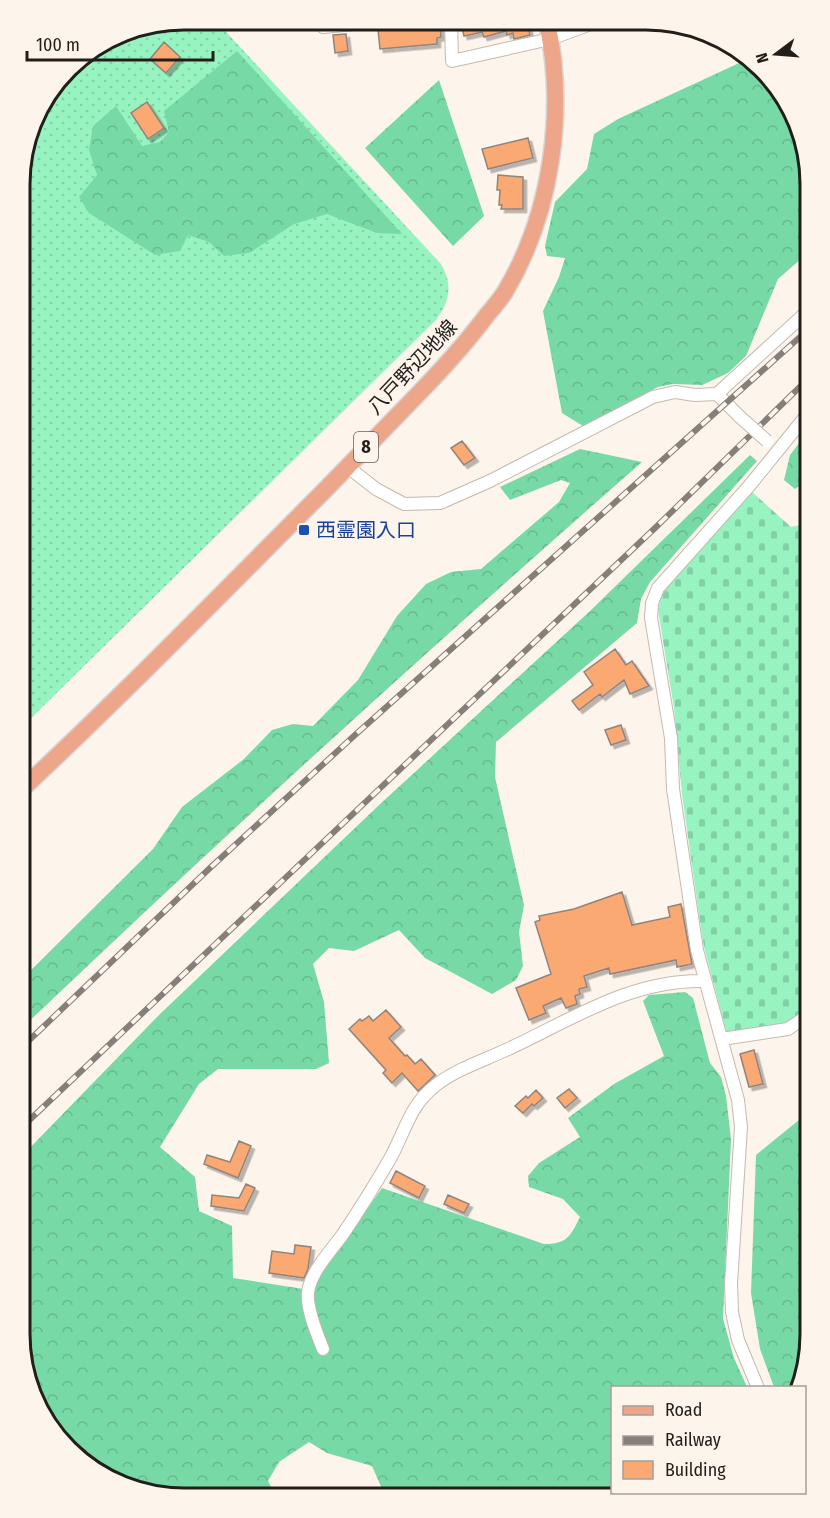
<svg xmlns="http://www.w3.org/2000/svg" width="830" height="1518" font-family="'Fira Sans Condensed','Noto Sans JP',sans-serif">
<defs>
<pattern id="grass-dots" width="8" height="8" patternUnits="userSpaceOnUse" patternTransform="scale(1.5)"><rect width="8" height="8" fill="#97f4c1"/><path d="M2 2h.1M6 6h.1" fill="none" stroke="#82d1a5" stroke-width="1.8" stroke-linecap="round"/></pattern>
<pattern id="forest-crowns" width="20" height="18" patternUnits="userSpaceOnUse" patternTransform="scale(1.5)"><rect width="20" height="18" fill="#77d9a5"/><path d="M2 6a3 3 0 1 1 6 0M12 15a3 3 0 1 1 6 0" fill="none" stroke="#67ba8d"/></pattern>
<pattern id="cemetery-stones" width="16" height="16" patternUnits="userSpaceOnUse" patternTransform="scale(1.5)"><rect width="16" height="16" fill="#97f4c1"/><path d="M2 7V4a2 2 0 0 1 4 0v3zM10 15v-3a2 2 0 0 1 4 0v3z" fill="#82d1a5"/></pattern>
<filter id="shadow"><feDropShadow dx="3.5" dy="3.5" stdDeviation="0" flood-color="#0004"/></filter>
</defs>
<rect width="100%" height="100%" fill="#fdf4ec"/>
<path fill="url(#grass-dots)" d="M184,20H215L441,264C453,285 450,301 436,320L20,729L21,163L37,111L75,61L121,32Z"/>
<path fill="url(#forest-crowns)" d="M237,51L402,234L377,233L327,214L294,224L249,253L224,256L209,242L188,235L180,251L155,255L89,213L79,197L97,175L89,150L93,126L116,106L142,146L160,142L169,132L164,111Z
M750,58L754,60L802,131L810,184V251L778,279L746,356L728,373L702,385L673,384L658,387L583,426L562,413L543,311L559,277L565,258L547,256L545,246L555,202L587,169L594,134L618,119Z
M439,80L484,216L453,246L365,148Z
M810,429V479L795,489L784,480L790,455Z
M580,449L642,462C431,647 223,836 20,1030V981L153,849L182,807L244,759L272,730L293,724L313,726L358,680L397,616L426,584L451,572L481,569L559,502L570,483L561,480L510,500L500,487Z
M750,455L757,461L650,582L641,599L637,623L496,742L495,777L524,905L519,932L523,966L516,980L492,994L425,958L399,930L354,951L329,948L313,964L324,1002L329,1063L316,1069H218L199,1084L160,1147L195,1177L199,1211L232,1226L233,1278L310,1290L382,1188L544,1244C567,1244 570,1237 580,1217L563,1199L529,1187L528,1176L539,1163L580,1137L568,1118L614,1084L664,1056L643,1001L649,995L685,992L693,998L710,1063L721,1077L726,1096L731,1139L723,1319L734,1358L747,1387L612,1388V1492L674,1493L646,1498H386L372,1466L327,1453L309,1442L279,1462L268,1481L276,1497H162L76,1458L28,1387L20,1334V1158L159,1015L378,806L590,611Z
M810,1111V1345L794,1387H774L760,1349L751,1293L756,1155Z"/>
<path fill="url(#cemetery-stones)" d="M752,492L791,527L810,523V1008L793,1023L727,1034L704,947L700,922L682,794L674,708L658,610L661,596L667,587Z"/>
<path fill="#f9a971" stroke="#90847c" stroke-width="1.5" filter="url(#shadow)" d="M469,21L529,22L528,25L530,35L514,39L513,33L507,35L506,31L484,37L482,32L464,36L461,24Z
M440,25L441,37L437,38V44L380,49L378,30Z
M346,34L348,51L335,53L333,35Z
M164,42L180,57L166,73L150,59Z
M147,102L164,128L148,139L131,113Z
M528,138L533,158L488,169L482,149Z
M498,175L523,177V209H501L502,205H499L500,190H497Z
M462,441L475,458L464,465L451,448Z
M615,649L626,665L632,661L649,686L630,694L624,680L602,697L600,694L579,710L572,701L593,685L584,672Z
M621,725L626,740L611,745L605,730Z
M622,892L632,925L670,917L668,907L681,904L692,964L677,967L676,960L610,974L609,968L584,976L587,987L579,989L580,994L575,996L577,1004L566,1008L561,998L543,1006L546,1013L529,1020L516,988L551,974L535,922L540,920L539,916L574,909Z
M386,1010L401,1027L389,1038L405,1056L407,1055L415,1064L421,1059L435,1075L418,1091L402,1073L392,1083L383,1073L386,1070L349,1029L360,1019L362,1021L369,1016L373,1021Z
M754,1050L763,1084L749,1087L740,1054Z
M569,1089L577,1098L565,1108L557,1098Z
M536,1090L543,1098L534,1106L532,1104L523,1113L515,1106L526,1096L528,1098Z
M239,1141L251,1146L238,1178L204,1164L207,1155L230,1162Z
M396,1171L425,1186L419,1198L390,1183Z
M246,1184L255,1188L244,1211L211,1206L212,1195L239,1198Z
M448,1195L469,1204L464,1213L444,1204Z
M295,1245L311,1247L308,1269L304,1278L269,1273L272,1251L294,1254Z"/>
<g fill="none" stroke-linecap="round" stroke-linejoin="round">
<defs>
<path id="minor" d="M451,21L452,61L550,39L596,22
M323,27L385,21
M717,394L740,417
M348,467L376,489L404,504L440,503L490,481L653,397L675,392L695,395L717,394L810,309
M722,1039L788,1029L810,1014
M323,1349C317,1334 306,1308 308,1292C311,1271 331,1251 343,1234C360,1209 376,1183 391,1157C406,1129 410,1105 436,1085C457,1069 482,1061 506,1050C571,1020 631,979 705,981
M758,1388L738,1340L732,1312L731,1284L741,1127L738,1100L697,950L673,789L671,738L651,618L652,603L658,588L750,485L810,411"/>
<path id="major" d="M20,791C125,693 225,590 327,488C359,455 391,422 423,389C446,365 467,342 487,315C493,308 500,300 505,292C552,213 566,111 547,22"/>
</defs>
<use href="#minor" stroke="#c4b9af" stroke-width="14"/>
<use href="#major" stroke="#d7d6d6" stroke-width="19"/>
<use href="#minor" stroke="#fff" stroke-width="12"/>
<use href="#major" stroke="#eea68a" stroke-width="16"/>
<defs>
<path id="rail" d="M20,1049L211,867L355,735L810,328
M20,1129L654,529L810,377"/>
</defs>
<use href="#rail" stroke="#867f79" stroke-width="6"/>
<use href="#rail" stroke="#fdf4ec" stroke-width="4" stroke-dasharray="11" stroke-linecap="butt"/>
<defs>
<path id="minor-bridge" d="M740,417L767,441"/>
</defs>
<use href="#minor-bridge" stroke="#c4b9af" stroke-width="14" stroke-linecap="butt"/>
<use href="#minor-bridge" stroke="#fff" stroke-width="12"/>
</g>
<rect fill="#1a4fb4" stroke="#fdf4ec" stroke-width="2" x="298" y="524" width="12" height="12" rx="3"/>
<g text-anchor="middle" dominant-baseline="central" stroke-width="4.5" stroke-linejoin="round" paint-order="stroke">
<rect fill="#fdf4ec" stroke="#645e59" stroke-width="1.5" x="354" y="432" width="24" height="30" rx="4.5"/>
<g font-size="18" font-weight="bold" fill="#221e1a">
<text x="366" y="447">8</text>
</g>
<g font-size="20" fill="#221e1a" stroke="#fdf4ec">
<text transform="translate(412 367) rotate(-47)">八戸野辺地線</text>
</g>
<g font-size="20" fill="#164399" stroke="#fdf4ec" text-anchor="start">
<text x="316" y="530">西霊園入口</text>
</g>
</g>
<path d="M0 0H830V1518H0ZM184 30H646A154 154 0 0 1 800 184V1334A154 154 0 0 1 646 1488H184A154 154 0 0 1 30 1334V184A154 154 0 0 1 184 30Z" fill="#fdf4ec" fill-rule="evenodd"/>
<path fill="none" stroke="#221e1a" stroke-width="3" d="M184 30H646A154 154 0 0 1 800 184V1334A154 154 0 0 1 646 1488H184A154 154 0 0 1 30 1334V184A154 154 0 0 1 184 30Z"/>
<rect x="611" y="1386" width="195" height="108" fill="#fdf4ec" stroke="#a59e98" stroke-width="1.5"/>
<rect x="623" y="1406" width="30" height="9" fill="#eea68a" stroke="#a59e98" stroke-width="1.5"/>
<text x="665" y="1416" font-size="18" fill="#221e1a">Road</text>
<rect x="623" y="1436" width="30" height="9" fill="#867f79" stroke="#a59e98" stroke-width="1.5"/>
<text x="665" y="1446" font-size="18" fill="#221e1a">Railway</text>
<rect x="623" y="1461" width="30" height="18" fill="#f9a971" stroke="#a59e98" stroke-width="1.5"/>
<text x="665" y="1476" font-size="18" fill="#221e1a">Building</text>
<g transform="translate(776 54) rotate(254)" stroke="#fdf4ec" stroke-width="4.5" paint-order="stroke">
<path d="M0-4.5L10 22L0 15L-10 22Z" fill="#221e1a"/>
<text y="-9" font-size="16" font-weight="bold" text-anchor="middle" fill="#221e1a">N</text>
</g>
<path d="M27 51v9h186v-9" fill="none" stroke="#221e1a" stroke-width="3"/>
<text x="36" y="51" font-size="18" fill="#221e1a" stroke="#fdf4ec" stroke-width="4.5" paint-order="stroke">100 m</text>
</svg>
